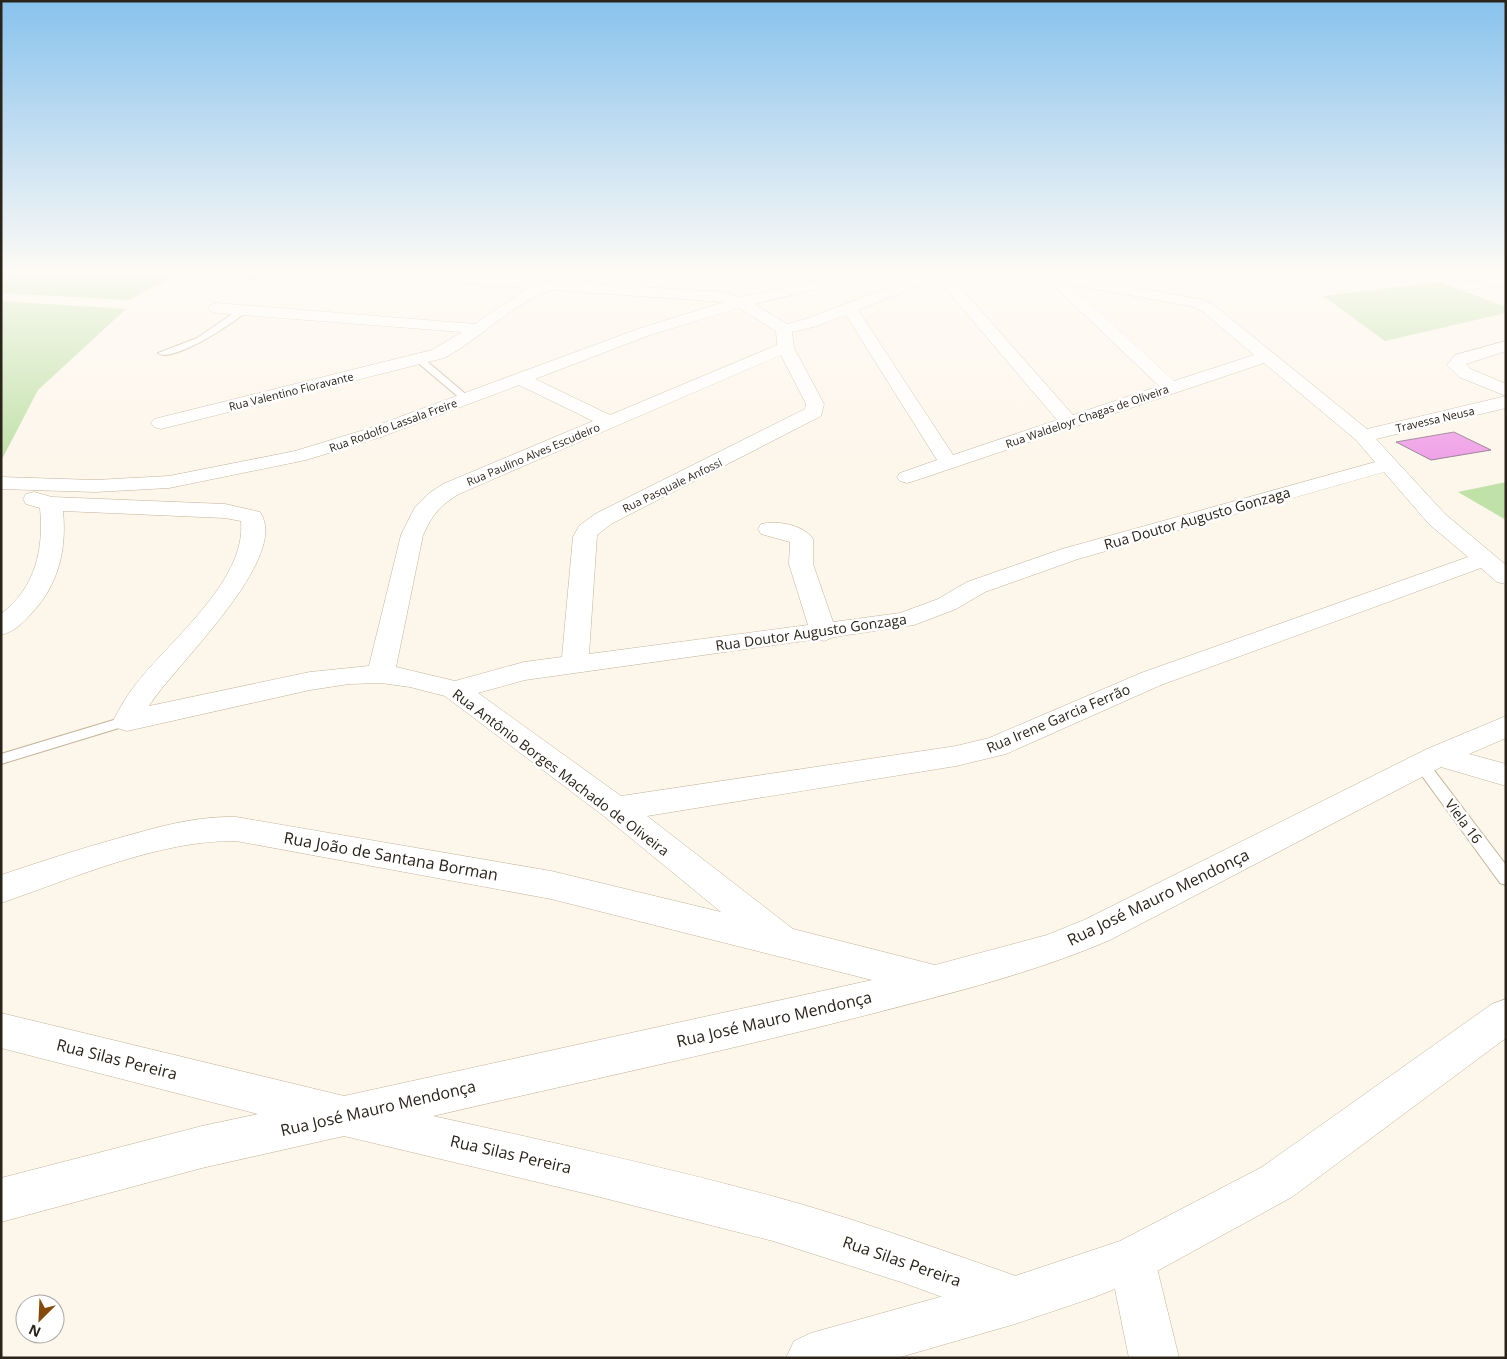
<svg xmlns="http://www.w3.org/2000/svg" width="1507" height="1359" font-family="'Open Sans',sans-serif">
<rect width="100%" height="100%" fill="#fdf6eb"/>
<path fill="#c0e1a8" d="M185,270L129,300L1,293V270Z
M255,270H288L284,274L241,282Z
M1440,282L1506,307V313L1385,341L1323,296Z
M1,301L126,309L38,390L1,461Z
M1506,482V520L1458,492Z"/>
<path fill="#efa1e7" stroke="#988095" d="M1454,432L1491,450L1431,460L1396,442Z"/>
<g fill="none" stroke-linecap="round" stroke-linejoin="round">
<defs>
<path id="lane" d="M241,308L248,310C236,322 172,364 158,353L197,338Z
M417,358H423L468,396V400H462L417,362Z
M127,716L134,721L132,724L1,764V754Z
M1422,760L1427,761L1506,865V885L1500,883L1417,769L1414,765L1417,761Z"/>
<path id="street" d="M319,270H396L552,281L590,270H614L612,273L578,283L721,292L741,297L821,280L826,281L828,284L826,287L754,304L787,324L806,319L918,276L942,271L1042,270L1203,300L1214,305L1367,429L1506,396V408L1376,439L1445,514L1506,565V584L1497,582L1481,568L1161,685L1006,754L956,766L647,816L793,929L935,965L1047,935L1084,920L1427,749L1506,716V738L1469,754L1506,764V786L1441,767L1110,940C1033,973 952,993 871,1014C726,1051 579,1082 433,1116C546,1141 660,1166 772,1196C853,1218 933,1247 1013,1275L1030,1282L1037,1299L1030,1316L1013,1323L904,1283L773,1241L592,1195L344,1136L202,1168L1,1222V1178L202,1126L258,1114L1,1048V1013L344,1096L872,980L551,899L236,841C159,840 74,878 1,903V875C40,862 79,849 119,838C158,827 195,816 236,817L551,871L721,912L605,817L445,696L410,687L381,683L349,684L310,690L127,731L117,728L113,721C119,710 125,698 133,688C166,643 247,582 241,521L225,518L63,511C67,551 58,586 30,615C22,624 13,632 1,635V614C36,587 44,549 40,508L26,504L23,499L26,494L34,492L52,497L225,504L260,512C292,558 172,668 149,706L310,672L369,666L401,535L415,507L428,494L443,484L593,421L519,385L381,437L306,460L169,488L95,492L1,489V477L95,480L169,476L295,451L367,429L638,329L724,302L553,290C514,301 481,339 444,358L161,429L154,427L151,423L154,419L432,350L462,332L216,313L210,311L208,308L210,305L216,303L475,324L527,288L326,274ZM1009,276L1048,280L1159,386L1073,415L953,279ZM939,281L1057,420L953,455L858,310L926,283ZM1069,284L1194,307L1202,311L1254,355L1174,381ZM739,308L776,331L777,345L610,415L535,379L650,335ZM846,315L937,460L900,473L897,477L900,481L907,483L914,481L1264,363L1356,440L1375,462L1062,549L967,582L938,599L900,613L833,622L813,564V539C804,525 777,520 761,524L758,529L761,534L790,542L789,564L808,625L589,654L597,535L611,524L821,416L824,404L794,348L792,332L817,326ZM781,355L806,404L805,409L595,514L579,526L573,537L562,657L524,662L455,681L396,667L423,535C433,514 439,506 459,494ZM1384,472L1429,524L1468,557L1141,673L989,738L956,746L621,796L478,693L525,680L818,639L824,641L834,637L914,625L956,609L985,592L1078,559Z
M1506,277V285L1466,290L1459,286L1466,282Z
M1506,341V351L1466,364L1471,369L1506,384V396L1459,377L1447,365L1455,355Z
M1132,1237L1148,1244L1155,1260L1179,1358H1129L1109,1260L1116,1244Z"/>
<path id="secondary" d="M1506,999V1038L1292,1197L1148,1276L1092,1298L1015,1324L897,1358H786L794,1341L811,1333L1015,1276L1120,1241L1262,1167L1492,1004Z"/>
</defs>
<use href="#lane" stroke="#c4b398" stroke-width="2"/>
<use href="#street" stroke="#c4b398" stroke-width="1"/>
<use href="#secondary" stroke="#c4b398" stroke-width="1"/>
<path stroke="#b0a99e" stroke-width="2" stroke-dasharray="2.5 2.5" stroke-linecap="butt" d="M1179,270L1228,273L1229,270
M1254,270H1399
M836,280L867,270"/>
<use href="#lane" fill="#fff" fill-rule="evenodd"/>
<use href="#street" fill="#fff" fill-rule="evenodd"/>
<use href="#secondary" fill="#fff" fill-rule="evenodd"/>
</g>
<linearGradient id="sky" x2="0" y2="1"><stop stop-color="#88c2ed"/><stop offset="0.59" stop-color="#fefbf6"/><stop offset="1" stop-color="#fefbf6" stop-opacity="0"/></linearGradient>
<rect width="1507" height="461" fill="url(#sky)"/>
<g text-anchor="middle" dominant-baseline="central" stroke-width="5" stroke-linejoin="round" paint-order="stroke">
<g font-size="11" fill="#2a2319" stroke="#fff">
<text transform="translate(291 391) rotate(-14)">Rua Valentino Fioravante</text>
<text transform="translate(1087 416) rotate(-19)">Rua Waldeloyr Chagas de Oliveira</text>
<text transform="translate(1435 419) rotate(-13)">Travessa Neusa</text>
<text transform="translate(393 425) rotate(-20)">Rua Rodolfo Lassala Freire</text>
<text transform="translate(533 454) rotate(-23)">Rua Paulino Alves Escudeiro</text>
<text transform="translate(672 485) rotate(-26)">Rua Pasquale Anfossi</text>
</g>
<g font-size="14" fill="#2a2319" stroke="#fff">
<text transform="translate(1197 518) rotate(-16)">Rua Doutor Augusto Gonzaga</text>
<text transform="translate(811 632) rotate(-8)">Rua Doutor Augusto Gonzaga</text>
<text transform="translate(1058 718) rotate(-23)">Rua Irene Garcia Ferrão</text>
<text transform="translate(561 772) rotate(37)">Rua Antônio Borges Machado de Oliveira</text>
<text transform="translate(1464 821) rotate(53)">Viela 16</text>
</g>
<g font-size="16" fill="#2a2319" stroke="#fff">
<text transform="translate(391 856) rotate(10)">Rua João de Santana Borman</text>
<text transform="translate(1158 897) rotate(-26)">Rua José Mauro Mendonça</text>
<text transform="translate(774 1019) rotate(-13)">Rua José Mauro Mendonça</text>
<text transform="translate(117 1059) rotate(14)">Rua Silas Pereira</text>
<text transform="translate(378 1108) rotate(-13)">Rua José Mauro Mendonça</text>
<text transform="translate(511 1154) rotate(13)">Rua Silas Pereira</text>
<text transform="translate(902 1261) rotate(19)">Rua Silas Pereira</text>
</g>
</g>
<rect width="1507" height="1359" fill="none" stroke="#2a2319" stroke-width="5"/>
<g transform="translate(40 1319) rotate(204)"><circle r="24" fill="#ffffff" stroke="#aaa7a3"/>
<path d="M0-4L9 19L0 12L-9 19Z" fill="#854806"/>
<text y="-8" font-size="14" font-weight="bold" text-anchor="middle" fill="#2a2319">N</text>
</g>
</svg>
